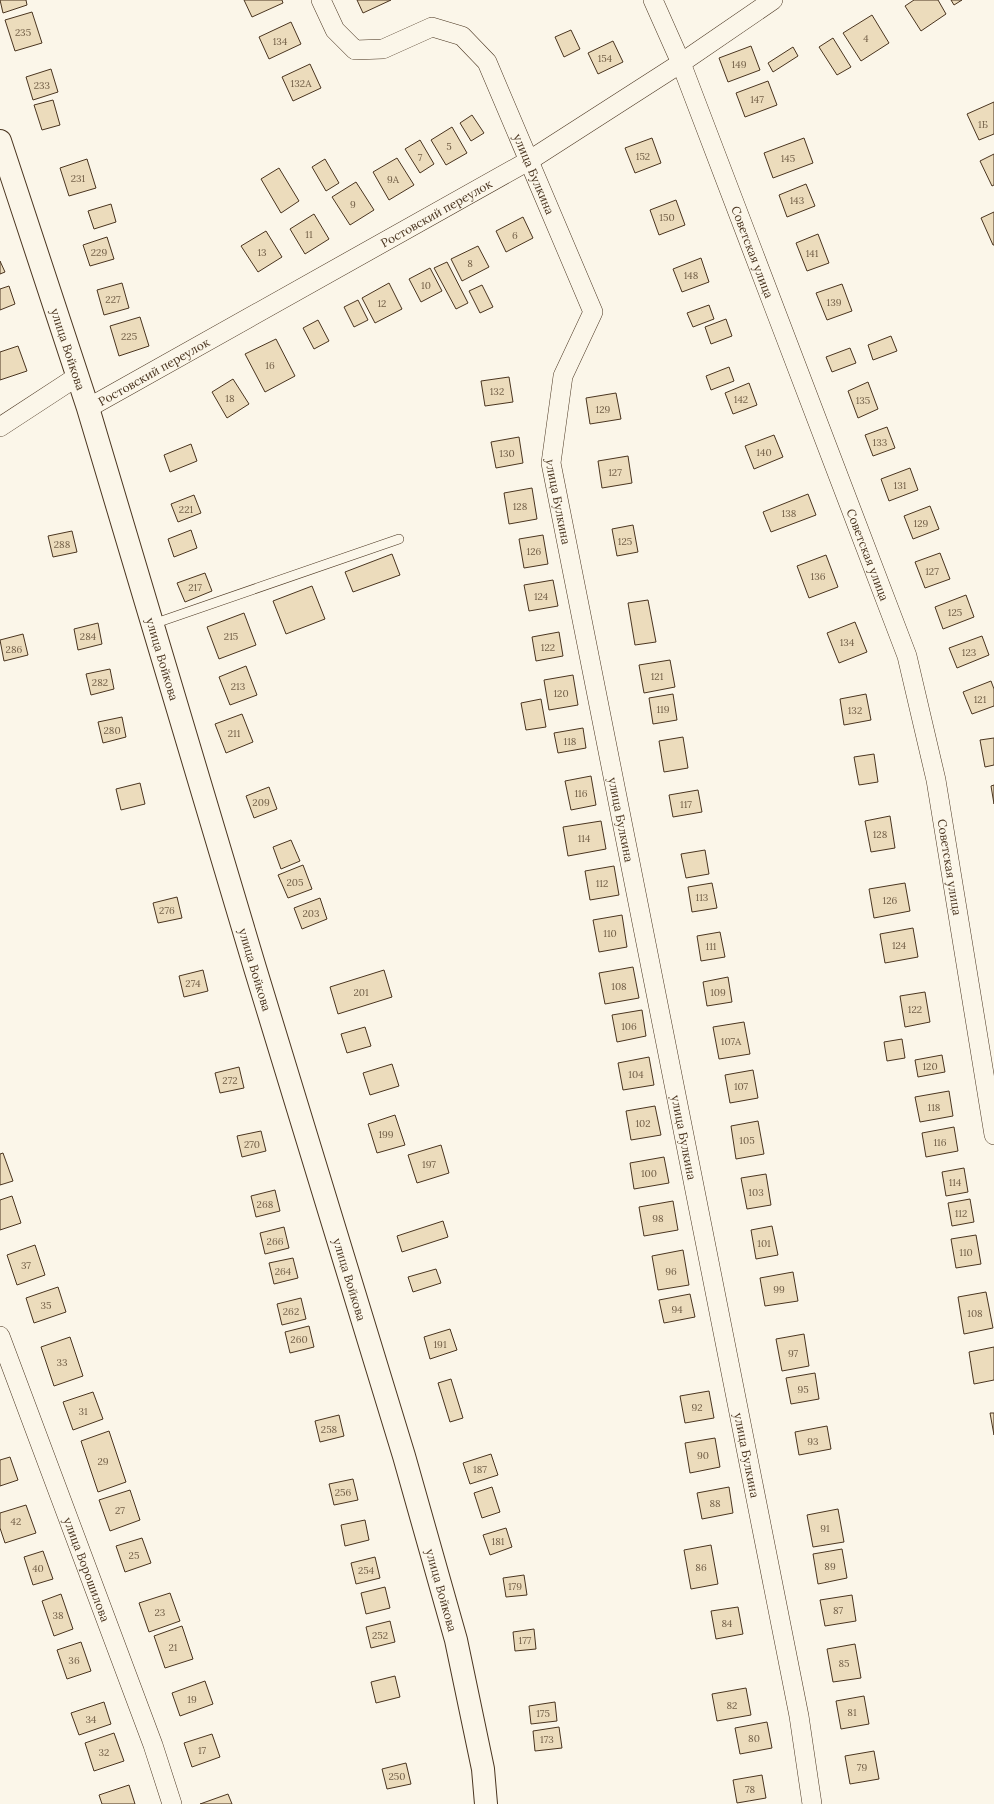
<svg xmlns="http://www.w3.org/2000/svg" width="994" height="1804" font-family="Lora,serif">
<rect width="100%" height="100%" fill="#fbf6e9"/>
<path fill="#ecdcbc" stroke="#4a3520" d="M0,0H26L27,5L3,13Z
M244,0H282L283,3L252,17Z
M357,0H391L363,13Z
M914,0H938L946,14L921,31L905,6Z
M951,0H962L954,5Z
M32,12L42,43L15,51L5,20Z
M872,15L889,43L861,61L843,33Z
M291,22L301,44L269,59L259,37Z
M571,30L580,49L564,57L555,37Z
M833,38L851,67L837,75L819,47Z
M613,41L623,62L598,74L588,53Z
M751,46L760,70L728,82L719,58Z
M793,47L798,56L773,72L768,63Z
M310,64L321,88L293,101L282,77Z
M51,69L58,92L33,100L26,77Z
M768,81L777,105L745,117L736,93Z
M53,100L60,125L42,130L34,105Z
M994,102V134L979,140L967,114Z
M472,115L484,133L471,141L460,123Z
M452,127L467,153L446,165L431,140Z
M652,138L661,163L635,173L625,148Z
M804,138L813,163L773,178L764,153Z
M420,140L434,164L420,173L405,149Z
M994,154V185L992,186L980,161Z
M397,158L414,185L389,200L373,172Z
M87,159L96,188L69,196L60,168Z
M325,159L339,183L326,191L312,167Z
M279,168L299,201L281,213L261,179Z
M356,182L374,210L350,225L332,197Z
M806,184L815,206L787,217L779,195Z
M676,200L685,225L659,235L650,210Z
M111,204L116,222L94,229L88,211Z
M994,212V245H993L981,218Z
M314,214L329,239L305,254L290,229Z
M523,217L533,238L506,252L496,231Z
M266,231L282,257L258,272L241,246Z
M818,234L829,263L807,271L796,243Z
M107,237L114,259L90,266L83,245Z
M478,246L489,267L462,281L451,259Z
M701,258L709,282L682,292L673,269Z
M0,261L5,272L0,274Z
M447,262L468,303L456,309L434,268Z
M430,268L442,291L421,302L409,279Z
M122,283L129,308L104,315L97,290Z
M389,283L402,309L375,323L362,298Z
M842,284L852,311L827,320L816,293Z
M482,285L493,307L480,313L469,291Z
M9,286L15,304L0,310V289Z
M358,300L368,320L354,327L344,307Z
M709,305L714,319L693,327L687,313Z
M140,317L149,346L119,356L110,326Z
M726,319L732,336L711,344L705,327Z
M318,320L329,341L314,349L303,328Z
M891,336L897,351L873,360L868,345Z
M276,339L295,376L265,392L245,354Z
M18,346L27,371L0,380V352Z
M850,348L856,363L832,372L826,357Z
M729,367L734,381L711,390L706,376Z
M509,377L513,402L485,406L481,381Z
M233,379L249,404L227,418L212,392Z
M868,382L878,409L858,418L848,391Z
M749,383L757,405L733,414L725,393Z
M616,393L621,419L590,424L586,398Z
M887,427L895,448L873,456L865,435Z
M774,435L783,457L754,469L745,446Z
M519,437L523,463L496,468L491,442Z
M191,444L197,461L170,472L164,455Z
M628,456L632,483L602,488L598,461Z
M910,468L918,490L889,501L881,479Z
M532,488L537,519L509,524L504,493Z
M808,494L816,515L771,532L763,512Z
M194,495L201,513L178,522L171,504Z
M930,506L939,529L913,539L904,516Z
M633,525L638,552L617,556L612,529Z
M191,530L197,548L174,557L168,539Z
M72,531L77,552L53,557L48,536Z
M543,535L548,564L524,568L519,539Z
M940,553L950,579L925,588L915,562Z
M392,554L400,575L353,592L345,572Z
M826,555L838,587L809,598L797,566Z
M205,573L212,591L185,602L177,583Z
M553,580L558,606L529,611L524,585Z
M312,586L325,619L286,634L273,601Z
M966,595L974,617L943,629L935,607Z
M648,600L656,642L635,645L628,603Z
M244,613L256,645L219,659L207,627Z
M855,622L867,652L839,663L827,633Z
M98,623L102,644L78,650L74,629Z
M559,632L563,656L536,661L532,637Z
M23,634L28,655L4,661L0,640Z
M982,636L989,655L957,668L949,648Z
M670,660L675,687L644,693L639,665Z
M246,666L257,695L230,705L219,677Z
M110,669L114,689L91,695L86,674Z
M573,675L578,705L549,710L544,680Z
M991,681L994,689V706L972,714L963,692Z
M673,694L677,720L653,724L649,698Z
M866,694L871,720L844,725L840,699Z
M541,699L546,727L526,730L521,703Z
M242,714L253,742L226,753L215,724Z
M122,717L126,737L103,743L98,722Z
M583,728L586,748L558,753L554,733Z
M683,737L688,768L664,772L659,741Z
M994,738V765L985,767L980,740Z
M874,754L878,782L859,785L854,757Z
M591,776L596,805L571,810L565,781Z
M140,783L145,804L121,810L116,789Z
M994,785V804L991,786Z
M269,787L277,809L254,818L246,796Z
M698,790L702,812L673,817L669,795Z
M890,816L895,848L871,852L865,821Z
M601,821L606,849L568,856L563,827Z
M291,840L300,861L281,869L273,847Z
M705,850L709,874L686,878L681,854Z
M303,865L312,889L288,898L278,875Z
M614,866L619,895L590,900L585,871Z
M712,883L717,908L692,912L688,887Z
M905,883L910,911L874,918L869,889Z
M177,897L182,918L158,923L153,903Z
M320,898L327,919L302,929L294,908Z
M622,915L627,947L599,952L593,920Z
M913,928L918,957L885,963L880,934Z
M720,932L725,957L701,961L697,936Z
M633,967L639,998L605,1004L599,973Z
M203,970L208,991L184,997L179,976Z
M384,970L392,997L338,1014L330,987Z
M728,977L732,1002L707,1006L703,982Z
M925,992L930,1022L905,1027L900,996Z
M642,1010L646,1036L617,1042L612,1015Z
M744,1022L750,1054L719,1059L713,1027Z
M365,1027L371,1046L347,1053L341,1034Z
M902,1039L905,1058L887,1061L884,1042Z
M942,1055L945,1072L918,1077L915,1060Z
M649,1057L654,1085L623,1090L618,1063Z
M392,1064L399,1086L370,1095L363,1073Z
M239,1067L244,1088L220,1093L215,1073Z
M753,1070L758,1098L730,1103L725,1075Z
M949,1091L953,1116L920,1122L915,1097Z
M655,1106L661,1135L631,1140L626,1111Z
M395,1115L405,1145L377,1153L368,1124Z
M758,1121L764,1154L736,1159L731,1126Z
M954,1127L958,1151L926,1157L922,1133Z
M261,1131L266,1151L242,1157L237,1136Z
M441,1145L449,1173L417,1183L408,1155Z
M3,1153L13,1181L0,1185V1154Z
M664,1157L669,1183L634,1189L630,1163Z
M964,1168L968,1192L946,1196L942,1172Z
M766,1174L771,1205L747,1209L741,1178Z
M275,1190L280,1211L256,1217L251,1196Z
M12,1196L21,1223L0,1230V1200Z
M970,1199L974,1222L952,1226L948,1203Z
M673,1201L678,1230L644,1236L639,1207Z
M443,1221L448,1237L402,1252L397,1236Z
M772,1226L778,1255L756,1259L751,1230Z
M284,1227L289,1248L265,1254L260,1233Z
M976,1235L981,1264L956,1268L951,1239Z
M35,1245L45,1275L17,1285L7,1255Z
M683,1250L689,1285L658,1290L652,1256Z
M293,1258L298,1278L274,1284L269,1263Z
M436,1269L441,1283L413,1292L408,1277Z
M793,1272L798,1301L765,1306L760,1278Z
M58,1287L66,1312L34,1323L26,1298Z
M986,1292L993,1328L964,1334L958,1297Z
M690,1294L695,1317L664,1323L659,1300Z
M301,1298L306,1319L282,1325L277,1304Z
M309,1326L314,1347L290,1353L285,1332Z
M450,1329L457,1350L430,1359L424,1337Z
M804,1334L809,1366L782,1371L776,1339Z
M70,1337L83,1376L54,1386L41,1347Z
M994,1347V1380L974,1384L969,1352Z
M815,1373L819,1399L791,1404L786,1378Z
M451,1379L463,1418L450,1422L438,1383Z
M709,1391L714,1418L685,1423L680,1396Z
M93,1392L103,1419L73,1430L63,1402Z
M990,1413H994V1435Z
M339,1415L344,1436L320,1442L315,1421Z
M827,1426L831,1449L799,1455L795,1432Z
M109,1431L126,1482L98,1492L81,1441Z
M715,1438L720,1467L690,1473L685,1443Z
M491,1454L498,1475L470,1484L463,1463Z
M10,1457L18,1480L0,1486V1460Z
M353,1479L358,1500L334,1505L329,1484Z
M492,1487L500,1512L482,1518L474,1493Z
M729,1487L733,1513L702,1519L697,1493Z
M130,1490L140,1520L110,1531L99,1500Z
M26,1505L36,1533L5,1543L0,1528V1513Z
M838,1509L844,1542L813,1547L807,1515Z
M365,1520L369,1540L345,1546L341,1525Z
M506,1528L512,1547L490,1555L483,1535Z
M142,1538L151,1563L125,1572L116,1546Z
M711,1545L718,1584L691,1589L684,1550Z
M842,1549L847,1578L818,1584L813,1554Z
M43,1551L53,1579L33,1585L24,1557Z
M375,1557L380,1578L356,1584L351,1563Z
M524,1575L527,1595L506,1597L503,1578Z
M385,1587L390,1608L366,1614L361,1593Z
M170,1593L180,1621L149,1632L139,1603Z
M61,1594L73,1629L54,1636L42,1601Z
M852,1595L856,1621L825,1626L820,1600Z
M738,1607L743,1634L716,1639L711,1611Z
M390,1621L395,1642L371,1648L366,1627Z
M182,1626L193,1659L165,1668L154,1636Z
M534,1629L536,1649L515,1651L513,1632Z
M81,1642L91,1671L67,1679L57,1650Z
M855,1644L861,1678L833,1682L827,1649Z
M395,1676L400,1697L376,1703L371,1682Z
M205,1681L213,1704L180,1716L172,1693Z
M746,1688L751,1715L717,1721L712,1694Z
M864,1696L869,1724L841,1729L836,1701Z
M104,1702L111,1724L79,1735L71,1713Z
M555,1702L557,1721L531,1724L529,1706Z
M767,1722L772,1748L740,1754L735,1728Z
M559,1727L562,1748L535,1751L533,1731Z
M114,1733L124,1761L94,1771L85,1743Z
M212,1734L220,1757L192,1767L184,1743Z
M874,1751L879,1779L850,1784L845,1756Z
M406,1763L411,1784L387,1789L382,1769Z
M762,1775L766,1798L737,1803L733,1780Z
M129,1785L135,1804H102L99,1795Z
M228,1794L232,1804H200Z"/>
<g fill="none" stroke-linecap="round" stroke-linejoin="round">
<defs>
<path id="lane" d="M153,624L399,539"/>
<g id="street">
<path id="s1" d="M321,0L335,30L355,50L383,49L432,27L462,36L487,62L593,312L563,376L551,463L799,1716L812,1804"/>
<path id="s2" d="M653,0L681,63L907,656L936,780L994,1135"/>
<path id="s3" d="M88,408L530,160L681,63L773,0"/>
<path d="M0,427L78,376"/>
<path id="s4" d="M0,1336L153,1745L172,1804"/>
</g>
<g id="secondary">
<path id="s5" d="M0,141L88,408L255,968L404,1456L456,1640L483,1769L486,1804"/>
</g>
</defs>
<use href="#lane" stroke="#4a3520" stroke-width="10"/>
<use href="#street" stroke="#4a3520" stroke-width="20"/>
<use href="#secondary" stroke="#4a3520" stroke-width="24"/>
<use href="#lane" stroke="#fbf6e9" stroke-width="9"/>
<use href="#street" stroke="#fbf6e9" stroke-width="19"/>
<use href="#secondary" stroke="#fbf6e9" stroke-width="22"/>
</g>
<g text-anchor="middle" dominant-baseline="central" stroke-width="3" stroke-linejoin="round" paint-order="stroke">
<g font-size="10" fill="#725f47">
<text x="23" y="32">235</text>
<text x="866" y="38">4</text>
<text x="280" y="41">134</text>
<text x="605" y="58">154</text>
<text x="739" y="64">149</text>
<text x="301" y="83">132А</text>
<text x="42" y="85">233</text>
<text x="757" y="99">147</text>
<text x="983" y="124">1Б</text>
<text x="449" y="146">5</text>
<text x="643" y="156">152</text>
<text x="420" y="157">7</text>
<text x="788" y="158">145</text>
<text x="78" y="178">231</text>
<text x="393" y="179">9А</text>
<text x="797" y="200">143</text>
<text x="353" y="204">9</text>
<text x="667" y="217">150</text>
<text x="309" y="234">11</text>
<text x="515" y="235">6</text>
<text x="99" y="252">229</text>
<text x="262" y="252">13</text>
<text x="812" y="253">141</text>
<text x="470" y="263">8</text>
<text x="691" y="275">148</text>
<text x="426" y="285">10</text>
<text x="113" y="299">227</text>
<text x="834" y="302">139</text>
<text x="382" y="303">12</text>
<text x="129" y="336">225</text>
<text x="270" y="365">16</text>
<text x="497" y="391">132</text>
<text x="230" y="398">18</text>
<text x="741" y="399">142</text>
<text x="863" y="400">135</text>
<text x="603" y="409">129</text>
<text x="880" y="442">133</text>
<text x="764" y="452">140</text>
<text x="507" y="453">130</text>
<text x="615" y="472">127</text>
<text x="900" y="485">131</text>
<text x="520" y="506">128</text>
<text x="186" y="509">221</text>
<text x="789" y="513">138</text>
<text x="921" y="523">129</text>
<text x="625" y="541">125</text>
<text x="62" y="544">288</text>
<text x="534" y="551">126</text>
<text x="932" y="571">127</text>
<text x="818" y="576">136</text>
<text x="195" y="587">217</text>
<text x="541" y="596">124</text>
<text x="955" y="612">125</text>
<text x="88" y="636">284</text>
<text x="231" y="636">215</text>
<text x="847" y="642">134</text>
<text x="548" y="647">122</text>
<text x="14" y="649">286</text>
<text x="969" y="652">123</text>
<text x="657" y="676">121</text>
<text x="100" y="682">282</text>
<text x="238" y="686">213</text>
<text x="561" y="693">120</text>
<text x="980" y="699">121</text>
<text x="663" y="709">119</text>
<text x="855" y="710">132</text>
<text x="112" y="730">280</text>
<text x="234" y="733">211</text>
<text x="570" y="741">118</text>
<text x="581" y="793">116</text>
<text x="261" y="802">209</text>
<text x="686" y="804">117</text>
<text x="880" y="834">128</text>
<text x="584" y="838">114</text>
<text x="295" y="882">205</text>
<text x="602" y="883">112</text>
<text x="702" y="897">113</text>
<text x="890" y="900">126</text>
<text x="167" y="910">276</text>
<text x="311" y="913">203</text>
<text x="610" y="933">110</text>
<text x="899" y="945">124</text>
<text x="711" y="946">111</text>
<text x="193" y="983">274</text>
<text x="619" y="986">108</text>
<text x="361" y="992">201</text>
<text x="718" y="992">109</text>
<text x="915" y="1009">122</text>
<text x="629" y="1026">106</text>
<text x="731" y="1041">107А</text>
<text x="930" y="1066">120</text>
<text x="636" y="1074">104</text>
<text x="230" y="1080">272</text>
<text x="741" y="1086">107</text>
<text x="934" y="1107">118</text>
<text x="643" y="1123">102</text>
<text x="386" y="1134">199</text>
<text x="747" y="1140">105</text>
<text x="940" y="1142">116</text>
<text x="252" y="1144">270</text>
<text x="429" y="1164">197</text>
<text x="649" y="1173">100</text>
<text x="955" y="1182">114</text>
<text x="756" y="1192">103</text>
<text x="265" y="1204">268</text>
<text x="961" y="1213">112</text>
<text x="658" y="1218">98</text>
<text x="275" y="1241">266</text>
<text x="764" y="1243">101</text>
<text x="966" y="1252">110</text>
<text x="26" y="1265">37</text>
<text x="283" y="1271">264</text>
<text x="671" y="1271">96</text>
<text x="779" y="1289">99</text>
<text x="46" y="1305">35</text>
<text x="677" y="1309">94</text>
<text x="291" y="1311">262</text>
<text x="975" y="1313">108</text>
<text x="299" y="1339">260</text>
<text x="440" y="1344">191</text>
<text x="793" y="1353">97</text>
<text x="62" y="1362">33</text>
<text x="803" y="1389">95</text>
<text x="697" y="1407">92</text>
<text x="83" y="1411">31</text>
<text x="329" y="1429">258</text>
<text x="813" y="1441">93</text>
<text x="703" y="1455">90</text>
<text x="103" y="1461">29</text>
<text x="480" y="1469">187</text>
<text x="343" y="1492">256</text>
<text x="715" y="1503">88</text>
<text x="120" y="1510">27</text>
<text x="16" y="1521">42</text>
<text x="825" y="1528">91</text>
<text x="498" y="1541">181</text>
<text x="134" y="1555">25</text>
<text x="830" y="1566">89</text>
<text x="701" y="1567">86</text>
<text x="38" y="1568">40</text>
<text x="366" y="1570">254</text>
<text x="515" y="1586">179</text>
<text x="838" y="1610">87</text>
<text x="160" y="1612">23</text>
<text x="58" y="1615">38</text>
<text x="727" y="1623">84</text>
<text x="380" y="1635">252</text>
<text x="525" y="1640">177</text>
<text x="173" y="1647">21</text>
<text x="74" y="1660">36</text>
<text x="844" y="1663">85</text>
<text x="192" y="1699">19</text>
<text x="732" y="1705">82</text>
<text x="852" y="1712">81</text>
<text x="543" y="1713">175</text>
<text x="91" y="1719">34</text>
<text x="754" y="1738">80</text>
<text x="547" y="1739">173</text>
<text x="202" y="1750">17</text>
<text x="104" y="1752">32</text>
<text x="862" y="1767">79</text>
<text x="397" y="1776">250</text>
<text x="750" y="1789">78</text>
</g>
<g font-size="12" fill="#4a3520" stroke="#fbf6e9">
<text stroke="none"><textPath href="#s1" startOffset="332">улица Булкина</textPath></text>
<text stroke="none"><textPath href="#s3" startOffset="399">Ростовский переулок</textPath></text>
<text stroke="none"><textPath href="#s2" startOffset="271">Советская улица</textPath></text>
<text stroke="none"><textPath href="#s5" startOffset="219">улица Войкова</textPath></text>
<text stroke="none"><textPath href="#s3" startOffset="75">Ростовский переулок</textPath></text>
<text stroke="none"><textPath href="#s1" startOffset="680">улица Булкина</textPath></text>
<text stroke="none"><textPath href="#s2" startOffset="595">Советская улица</textPath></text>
<text stroke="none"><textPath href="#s5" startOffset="543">улица Войкова</textPath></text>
<text stroke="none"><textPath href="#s1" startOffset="1004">улица Булкина</textPath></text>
<text stroke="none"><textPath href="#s2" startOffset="919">Советская улица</textPath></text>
<text stroke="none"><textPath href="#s5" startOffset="867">улица Войкова</textPath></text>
<text stroke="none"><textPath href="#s1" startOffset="1328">улица Булкина</textPath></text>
<text stroke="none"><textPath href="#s5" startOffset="1191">улица Войкова</textPath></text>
<text stroke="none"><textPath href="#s1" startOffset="1652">улица Булкина</textPath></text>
<text stroke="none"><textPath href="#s4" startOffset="249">улица Ворошилова</textPath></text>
<text stroke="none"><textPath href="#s5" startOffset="1515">улица Войкова</textPath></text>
</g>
</g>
</svg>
